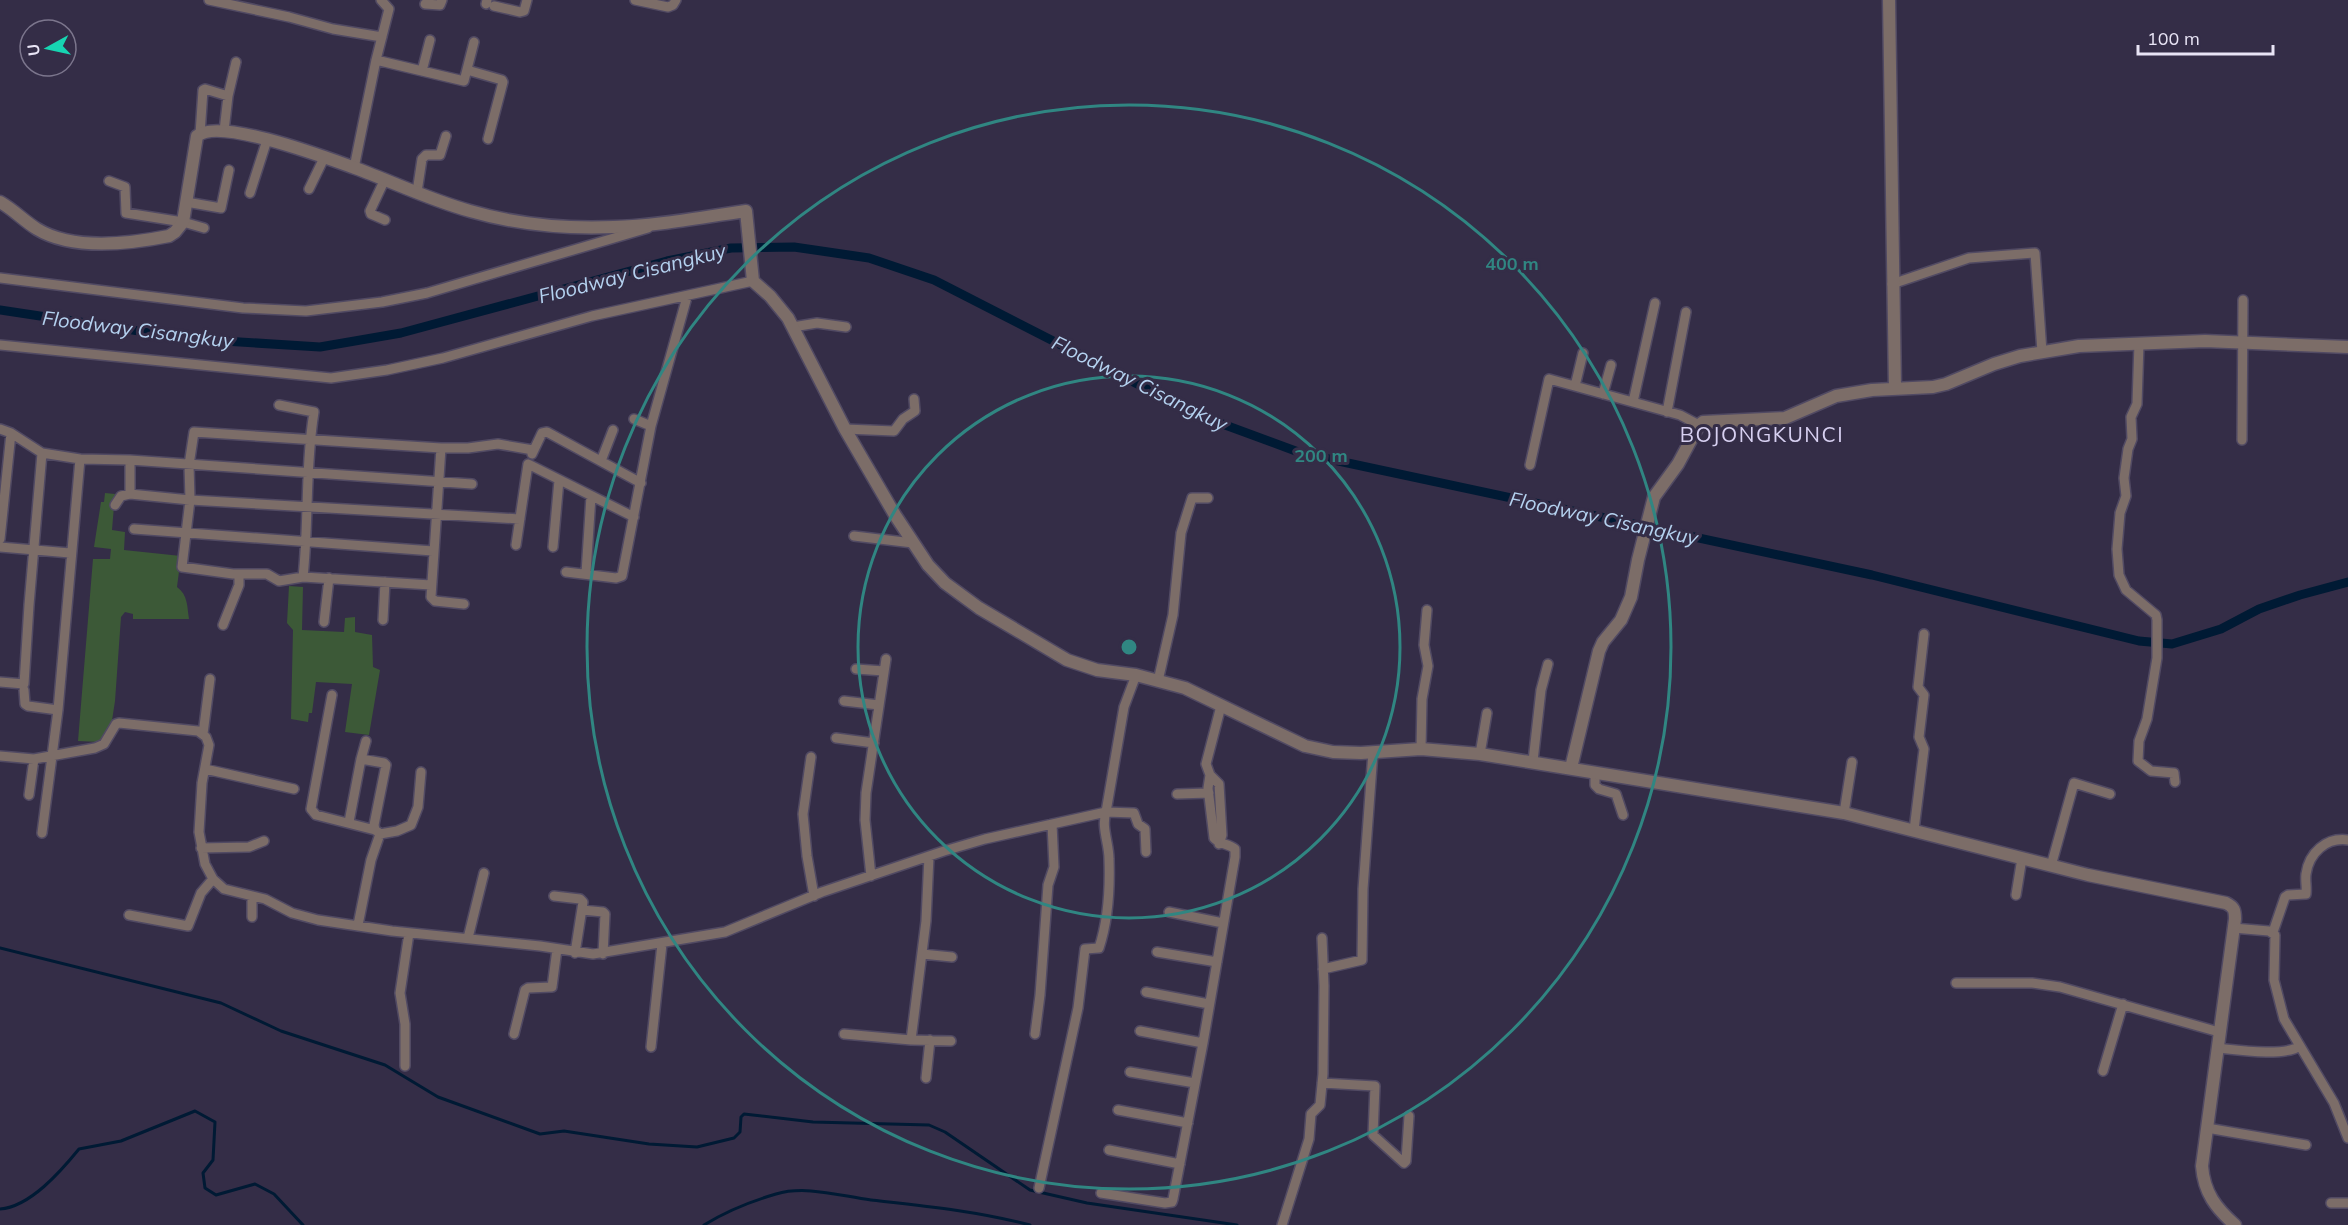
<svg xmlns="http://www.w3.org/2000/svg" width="2348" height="1225" font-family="Mulish,sans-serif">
<rect width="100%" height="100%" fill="#342d47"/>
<path fill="#3c5937" d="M105,493L115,494L112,530L125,532L124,550L181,556L177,587C188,595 187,606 189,619H133V614L125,612L121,617L115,701L111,727L100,742L78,741L93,559H110L111,549L94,547L101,502H104Z
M289,586L303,587L302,630L344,632L345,618L355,617V632L372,635L373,667L380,670L369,735L345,732L352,684L316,682L312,713H309L308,722L291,719L293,630L287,623Z"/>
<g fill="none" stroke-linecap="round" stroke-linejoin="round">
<path stroke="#001a34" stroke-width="3" d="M0,948L221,1003L281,1031L385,1065L438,1097L540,1134L564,1131L649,1144L697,1147L734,1138L740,1132L741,1117L744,1114L813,1122L929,1125L945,1132L1030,1190L1087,1203L1237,1225
M0,1209C30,1207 61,1171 79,1149L121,1141L195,1111L215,1122L213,1160L203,1173L205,1188L216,1195L255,1184L274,1194L303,1225
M704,1225C725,1212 752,1201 776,1194C806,1185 840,1196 871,1200C925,1206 977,1211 1030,1225"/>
<path stroke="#001a34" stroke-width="9" d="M0,310L192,339L320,347L401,333L667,261L731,248L794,247L869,258L934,280L1198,415L1301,453L1872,575L2139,641L2172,644L2221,629L2259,609L2300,595L2348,582"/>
<defs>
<path id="minor" d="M209,0L289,17L333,29L382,37
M635,0L668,7L673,5L676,0
M425,4L440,5L442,0
M486,4L487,0
M494,6L520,12L524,11L527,0
M376,60L464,81L474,42
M467,70L502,80L503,82L488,139
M422,71L430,40
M224,131L228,96L236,62
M200,134L203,90L205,89L228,96
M354,168L376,60L389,9L381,0
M109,181L125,187L126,213L183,222L204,228
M309,189L325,156
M417,192L422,159L426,155H440L446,136
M250,193L267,140
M186,202L221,208L229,170
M385,220L371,214L370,211L385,179
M0,278L243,308L306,311L382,302L427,293L648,228
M1892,284L1969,258L2035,253L2042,352
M793,327L817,323L846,327
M2139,343L2137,404L2131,417L2132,439L2128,449L2124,478L2126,496L2120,513L2117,549L2119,575L2126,590L2156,615L2157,620V658L2147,719L2139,741L2138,761L2151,771L2174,773L2175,782
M0,345L331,378L387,370L443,358L592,316L753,281
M1575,386L1583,353
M1603,394L1611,365
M1633,402L1655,303
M279,405L314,412C305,467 309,522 303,577
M1667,412L1686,312
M634,419L651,426
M0,429L11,433L42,453L80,459L58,710L42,833
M845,429L894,431L903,419L915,411L914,399
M2242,440L2243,300
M441,448L431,597L435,601L464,604
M532,454L542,433L547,432L641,483
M80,459L130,460L472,484
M601,461L613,430
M1530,465L1549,379L1680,415L1699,425
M130,494V460
M115,505L121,496L130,494L190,500L520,519
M134,529L433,551
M854,536L913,543
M0,539L11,433
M516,545L528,464L634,517
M0,547L70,553
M553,547L559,480
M566,572L616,578L622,576L651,426L687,297
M586,573L591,496
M431,585L303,577L279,581L267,574H233L182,567L190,500L189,465L194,432L441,448H468L498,444L533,450
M383,620L385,582
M324,622L329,578
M223,625L239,585V574
M856,669L884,671
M1158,681L1173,615L1181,533L1192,498H1208
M0,682L24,684L29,605L42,453
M24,690L25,704L28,706L58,710
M332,695L311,809L316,815L375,830
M844,701L879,705
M203,734L210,679
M836,738L874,743
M1421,749L1422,699L1428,666L1424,645L1427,610
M1480,754L1487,713
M0,756L34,759L95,748L104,744L116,724L119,723L198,731L206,737L209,745L202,783L199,832L205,864L213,879L224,889L265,899L292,913L318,920L392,931L540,946L593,954L725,932L822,892L944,851L985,839L1106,812L1124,707L1136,675
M811,757L803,814L807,856L814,896
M361,759L366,741
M1533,761L1541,690L1548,664
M205,769L294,789
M1595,773V785L1599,789L1616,794L1623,815
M1177,794L1209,793
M29,795L34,759
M1844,813L1852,762
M349,822L361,759L384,763L386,765L374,825L375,830L378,832
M1914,830L1924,749L1919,737L1924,695L1918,687L1924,634
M1219,844L1222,835L1219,784L1210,775L1206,764L1221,706
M201,848L249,847L264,841
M2051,866L2074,783L2110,794
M871,876L865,820L866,793L886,659
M2016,895L2022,858
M554,896L580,899L583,902L575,953
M582,910L603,912L605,914L603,954
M1169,912L1223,923
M129,915L188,926L201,893L213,879
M252,917V896
M358,925L371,860L380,834L397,831L411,825L418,807L421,772
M2233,928L2269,931L2275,935L2274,980L2284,1019L2334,1103L2348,1138
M2273,932L2285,897L2288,895L2306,894C2307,887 2305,881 2306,874C2309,853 2326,837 2348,840
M468,938L484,873
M1157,952L1217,962
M922,954L952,957
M1323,969L1362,960L1363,889L1373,752
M1956,983H2032L2060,987L2219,1032
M1146,992L1209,1004
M1140,1031L1203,1043
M514,1034L525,990L528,988L552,987L557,949
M844,1034L911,1040L926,921L929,856
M1035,1034L1040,995L1048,885L1054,867L1052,824
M911,1040L951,1041
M651,1047L662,944
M2217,1048C2237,1050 2284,1057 2300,1046
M405,1066V1024L400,993L409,933
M2103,1071L2123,1004
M1130,1072L1195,1083
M926,1078L930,1040
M1322,1083L1375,1086L1373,1135L1404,1163L1406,1161L1409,1116
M1118,1110L1188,1123
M2207,1128L2306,1145
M1109,1150L1180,1164
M1039,1188L1078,1008L1085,949L1099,948C1108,921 1110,887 1109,859C1109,843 1101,827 1106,812L1134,813L1138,824L1145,829L1146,852
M1101,1193L1165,1203L1172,1202L1173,1199L1203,1043L1235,857V849C1228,843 1220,845 1214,838L1208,788L1210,775
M2331,1203H2348
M1282,1225L1309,1139L1311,1114L1320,1105L1323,1074L1324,986L1322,938"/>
<path id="tertiary" d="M1889,0L1895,389
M0,202C14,210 24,221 37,229C73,251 129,244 169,236L175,232L183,222L197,136C219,117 327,158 355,168C393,182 430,200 470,211C515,224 567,229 614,227C658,226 702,217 746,211L753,281L770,296L788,318L845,429L895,515L928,565L945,583L979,608L1067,660L1097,670L1136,675L1185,688L1305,746L1333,752L1361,753L1421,749L1480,754L1844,813L2088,875L2226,903C2234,907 2235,910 2235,919L2202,1166C2204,1193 2216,1208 2235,1225
M1571,768L1599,651L1603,642L1621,620L1631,597L1638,560L1654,497L1678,464L1699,425L1703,422L1785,418L1836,396L1872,390L1933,387L1946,384L1994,364L2020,356L2079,346L2205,341L2348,347"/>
</defs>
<use href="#minor" stroke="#514a63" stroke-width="12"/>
<use href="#tertiary" stroke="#514a63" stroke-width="15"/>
<use href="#minor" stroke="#7c6d68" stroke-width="9"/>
<use href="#tertiary" stroke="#7c6d68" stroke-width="12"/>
</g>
<g fill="none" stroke="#308682" stroke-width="3">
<circle cx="1129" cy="647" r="271"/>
<circle cx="1129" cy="647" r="542"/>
</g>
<g text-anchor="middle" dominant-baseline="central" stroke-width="6" stroke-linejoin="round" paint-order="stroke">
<g font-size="20" font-style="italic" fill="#b4d1ef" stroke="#342d47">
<text transform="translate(632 273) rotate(-14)">Floodway Cisangkuy</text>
<text transform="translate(138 329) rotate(7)">Floodway Cisangkuy</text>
<text transform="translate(1140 383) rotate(26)">Floodway Cisangkuy</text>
<text transform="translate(1604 518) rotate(12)">Floodway Cisangkuy</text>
</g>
<g font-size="21" letter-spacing="1.5" fill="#d7d0f1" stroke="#342d47">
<text x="1762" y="434">BOJONGKUNCI</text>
</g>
</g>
<circle cx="1129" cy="647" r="9" fill="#308682" stroke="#342d47" stroke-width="3"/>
<g font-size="18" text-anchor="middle" font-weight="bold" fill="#308682" stroke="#342d47" stroke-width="6" stroke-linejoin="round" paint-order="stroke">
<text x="1512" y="270">400 m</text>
<text x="1321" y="462">200 m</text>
</g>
<g transform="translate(48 48) rotate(262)"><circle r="28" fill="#342d47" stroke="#7c768d" stroke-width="1.5"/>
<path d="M0-4.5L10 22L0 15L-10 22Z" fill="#17d5b2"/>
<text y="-9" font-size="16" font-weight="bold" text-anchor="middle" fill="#e8e4f5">U</text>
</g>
<path d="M2138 45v9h135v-9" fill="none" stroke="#e8e4f5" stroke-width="3"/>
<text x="2147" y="45" font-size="18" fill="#e8e4f5" stroke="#342d47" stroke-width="4.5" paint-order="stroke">100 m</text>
</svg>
